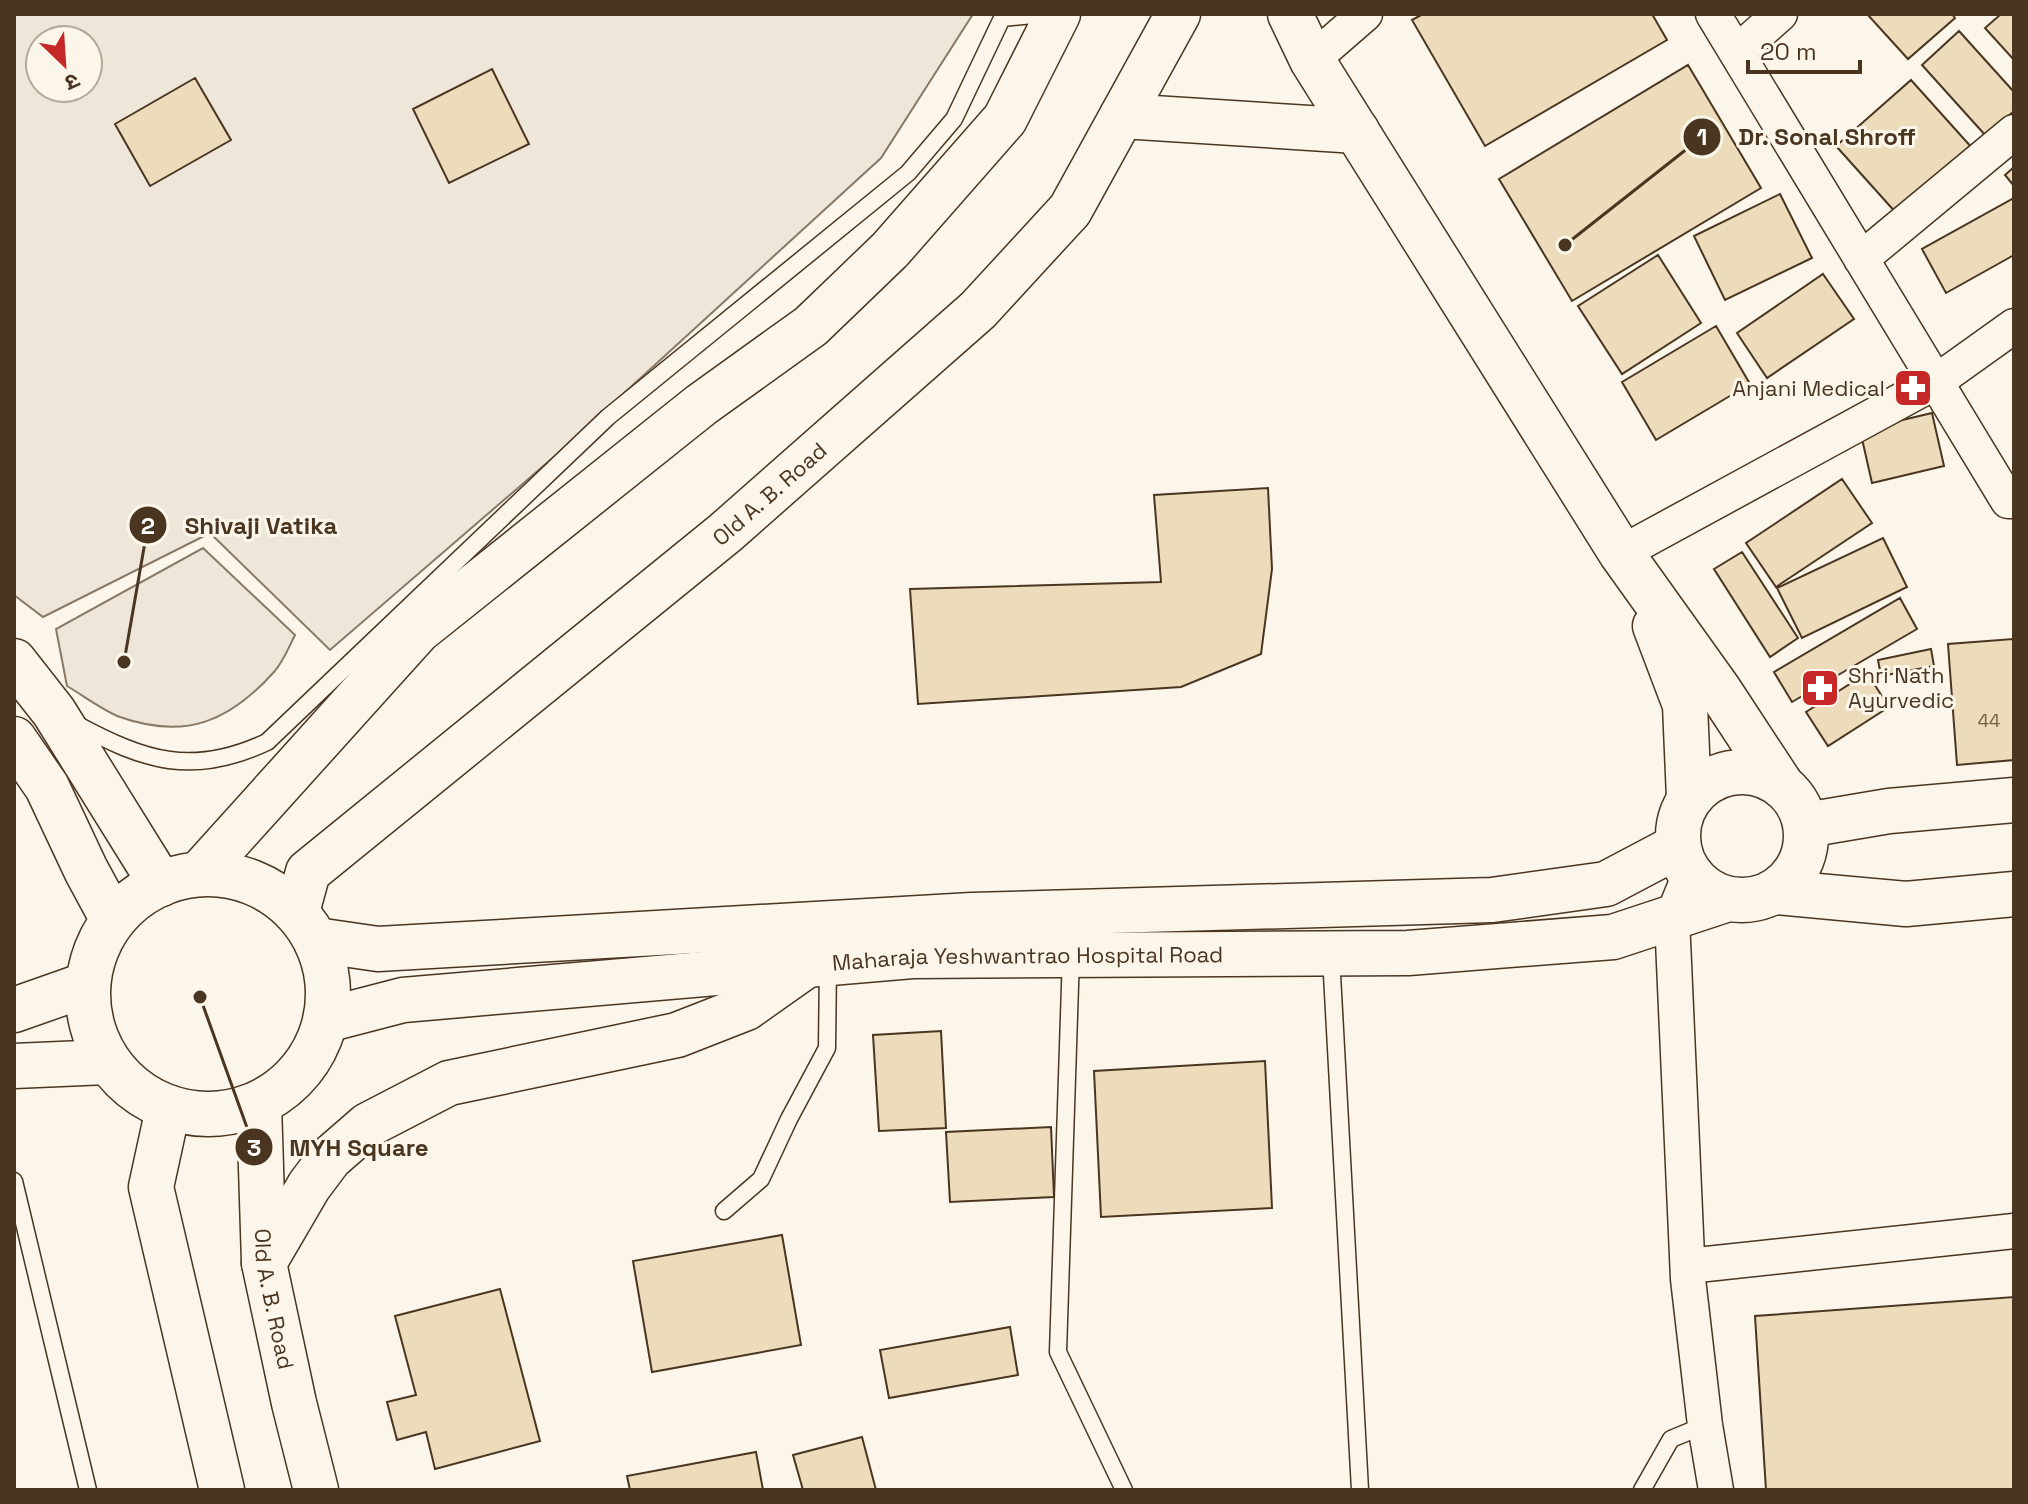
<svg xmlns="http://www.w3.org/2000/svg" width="2028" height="1504" font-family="'Space Grotesk','Noto Sans Devanagari',sans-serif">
<rect width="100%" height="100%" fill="#fbf6e9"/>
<path fill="#ede6d9" stroke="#887966" stroke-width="2" fill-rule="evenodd" d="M14,14H973L881,158L563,449L330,650L210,533L43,617L14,595ZM40,40H88V88H40Z
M203,548L295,635C289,647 283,662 274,672C229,722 185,740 120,717C102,710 84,696 67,686L56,629Z"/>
<path fill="#ecdcbc" stroke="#4a3520" stroke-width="2" d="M1423,14H1652L1667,40L1485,146L1412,20Z
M1867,14H1952L1955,18L1908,59Z
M2001,14H2014V60L1985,28Z
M1959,31L2014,92V111L1986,136L1922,65Z
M1688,65L1761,188L1572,301L1499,179Z
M492,69L529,144L449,183L413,109Z
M195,78L231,140L150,186L115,124Z
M1911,80L1973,149L1898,215L1836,146Z
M2014,167V186L2005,175Z
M1780,194L1812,258L1725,300L1694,236Z
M2014,198V255L1946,293L1922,249Z
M1658,255L1701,323L1622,374L1578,306Z
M1823,274L1854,319L1767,378L1737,333Z
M1716,326L1750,384L1656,440L1622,382Z
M1932,413L1944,466L1872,483L1860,430Z
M1842,479L1872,523L1776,587L1746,543Z
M1268,488L1272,569L1261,654L1181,687L918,704L910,589L1161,582L1154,495Z
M1883,538L1907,587L1802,638L1777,588Z
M1742,552L1798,638L1770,657L1714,569Z
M1900,598L1917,629L1792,702L1774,672Z
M2013,639L2014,760L1957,765L1948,644Z
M1931,649L1934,666L1881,676L1878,660Z
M1867,673L1889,707L1828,746L1806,712Z
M941,1031L946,1128L879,1131L873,1035Z
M1265,1061L1272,1208L1101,1217L1094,1071Z
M1051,1127L1054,1197L950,1202L946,1132Z
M782,1235L801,1345L652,1372L633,1261Z
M500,1289L540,1441L435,1469L426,1432L397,1440L387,1402L416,1395L395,1316Z
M2014,1297V1490H1766L1755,1316Z
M1010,1327L1018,1375L889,1398L880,1350Z
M862,1437L876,1490H803L793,1455Z
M756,1452L763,1490H630L627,1476Z"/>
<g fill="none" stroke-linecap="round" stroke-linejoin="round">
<defs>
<path id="lane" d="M1002,18L1044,14
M76,724C145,761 192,777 267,742L608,417L908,173L954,119L1004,14
M1071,955L1058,1352L1124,1490
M1331,956L1360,1490
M14,1181L88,1490
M724,1211L761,1179L789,1119L827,1048L828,965
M1642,1490L1671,1439L1705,1425"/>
<path id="street" d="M1713,14L2008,501H2014
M1737,52L1780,14
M1312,60L1365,14
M1861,259L2014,132
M1621,553L1937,381L2014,326
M1690,874L1672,918L1688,1279L1705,1425L1716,1490
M1688,1266L2014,1231"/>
<g id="secondary">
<path d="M1290,14L1312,60L1621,553L1719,690L1780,783"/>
<path d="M1122,116L1357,131"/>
<path d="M1655,626L1685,705L1689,798"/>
<path d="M14,661L54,712L161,884"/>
<path d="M14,739L47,787L86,870L113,920"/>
<circle cx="1742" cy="836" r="64"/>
<path d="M1806,825L1889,811L2014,800"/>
<circle cx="208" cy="994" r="120"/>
<path d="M199,874L418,631L701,405L811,326L890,250L1005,119L1058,14"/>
<path d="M1775,892L1906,904L2014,894"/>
<path id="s1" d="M297,912L308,872L725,533L978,310L1070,210L1178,14"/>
<path d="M316,940L378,949L972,915L1492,900L1606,884L1678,846"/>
<path d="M14,1010L88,984"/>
<path id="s2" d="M326,1020L403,1000L912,956L1408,953L1613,937L1728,899"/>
<path d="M14,1066L107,1062"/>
<path id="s3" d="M259,1104L264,1263L294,1403L316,1490"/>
<path d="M168,1109L151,1187L222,1490"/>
<path d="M264,1263L309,1186L330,1158L368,1125L449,1083L677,1035L746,1008L804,967"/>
</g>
</defs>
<use href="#lane" stroke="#4a3520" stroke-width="19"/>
<use href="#street" stroke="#4a3520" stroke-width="37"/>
<use href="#secondary" stroke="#4a3520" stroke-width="47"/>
<use href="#lane" stroke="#fbf6e9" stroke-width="16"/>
<use href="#street" stroke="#fbf6e9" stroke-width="34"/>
<use href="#secondary" stroke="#fbf6e9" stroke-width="44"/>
</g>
<defs>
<symbol id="pharmacy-square" viewBox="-11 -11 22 22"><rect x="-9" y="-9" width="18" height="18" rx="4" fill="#c62828" stroke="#fbf6e9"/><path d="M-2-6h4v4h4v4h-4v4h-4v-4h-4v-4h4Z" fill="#fff"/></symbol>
</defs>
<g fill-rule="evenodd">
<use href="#pharmacy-square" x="1891" y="366" width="44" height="44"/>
<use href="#pharmacy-square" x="1798" y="666" width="44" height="44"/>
</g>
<g text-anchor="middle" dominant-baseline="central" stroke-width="6" stroke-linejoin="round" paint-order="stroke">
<g font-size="18" fill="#725f47">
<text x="1989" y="720">44</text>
</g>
<g font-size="22" fill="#4a3520" stroke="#fbf6e9" text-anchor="end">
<text x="1885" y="388">Anjani Medical</text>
<text x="1848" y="675" text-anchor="start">Shri Nath<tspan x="1848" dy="25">Ayurvedic</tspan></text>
</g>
<g font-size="22" fill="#4a3520" stroke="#fbf6e9">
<text stroke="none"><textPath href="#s1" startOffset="638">Old A. B. Road</textPath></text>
<text stroke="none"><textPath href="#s2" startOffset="706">Maharaja Yeshwantrao Hospital Road</textPath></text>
<text stroke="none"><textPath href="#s3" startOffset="196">Old A. B. Road</textPath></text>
</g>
</g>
<path fill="none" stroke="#4a3520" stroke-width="3" d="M1565 245L1702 137M124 662L148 525M200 997L254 1147"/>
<g fill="#4a3520" stroke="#fbf6e9" stroke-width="3">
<circle cx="1565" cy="245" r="8"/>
<circle cx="124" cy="662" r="8"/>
<circle cx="200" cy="997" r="8"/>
<circle cx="1702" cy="137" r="20"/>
<circle cx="148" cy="525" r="20"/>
<circle cx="254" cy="1147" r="20"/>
</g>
<g font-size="24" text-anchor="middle" font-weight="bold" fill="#fff">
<text x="1702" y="145">1</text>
<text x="148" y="534">2</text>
<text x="254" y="1156">3</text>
</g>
<g font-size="24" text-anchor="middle" font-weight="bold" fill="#4a3520" stroke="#fbf6e9" stroke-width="6" stroke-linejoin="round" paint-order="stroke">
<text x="1827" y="145">Dr. Sonal Shroff</text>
<text x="261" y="534">Shivaji Vatika</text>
<text x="359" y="1156">MYH Square</text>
</g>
<rect width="2028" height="1504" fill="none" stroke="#4a3520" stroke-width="32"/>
<g transform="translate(64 64) rotate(155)"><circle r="38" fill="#fbf6e9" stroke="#b4a999" stroke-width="2"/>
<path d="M0-6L14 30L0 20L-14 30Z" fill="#c62828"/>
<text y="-12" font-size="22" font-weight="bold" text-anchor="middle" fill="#4a3520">उ</text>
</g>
<path d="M1748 60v12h112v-12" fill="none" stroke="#4a3520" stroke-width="4"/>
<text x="1760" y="60" font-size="24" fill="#4a3520" stroke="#fbf6e9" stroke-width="6" paint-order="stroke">20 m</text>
</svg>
